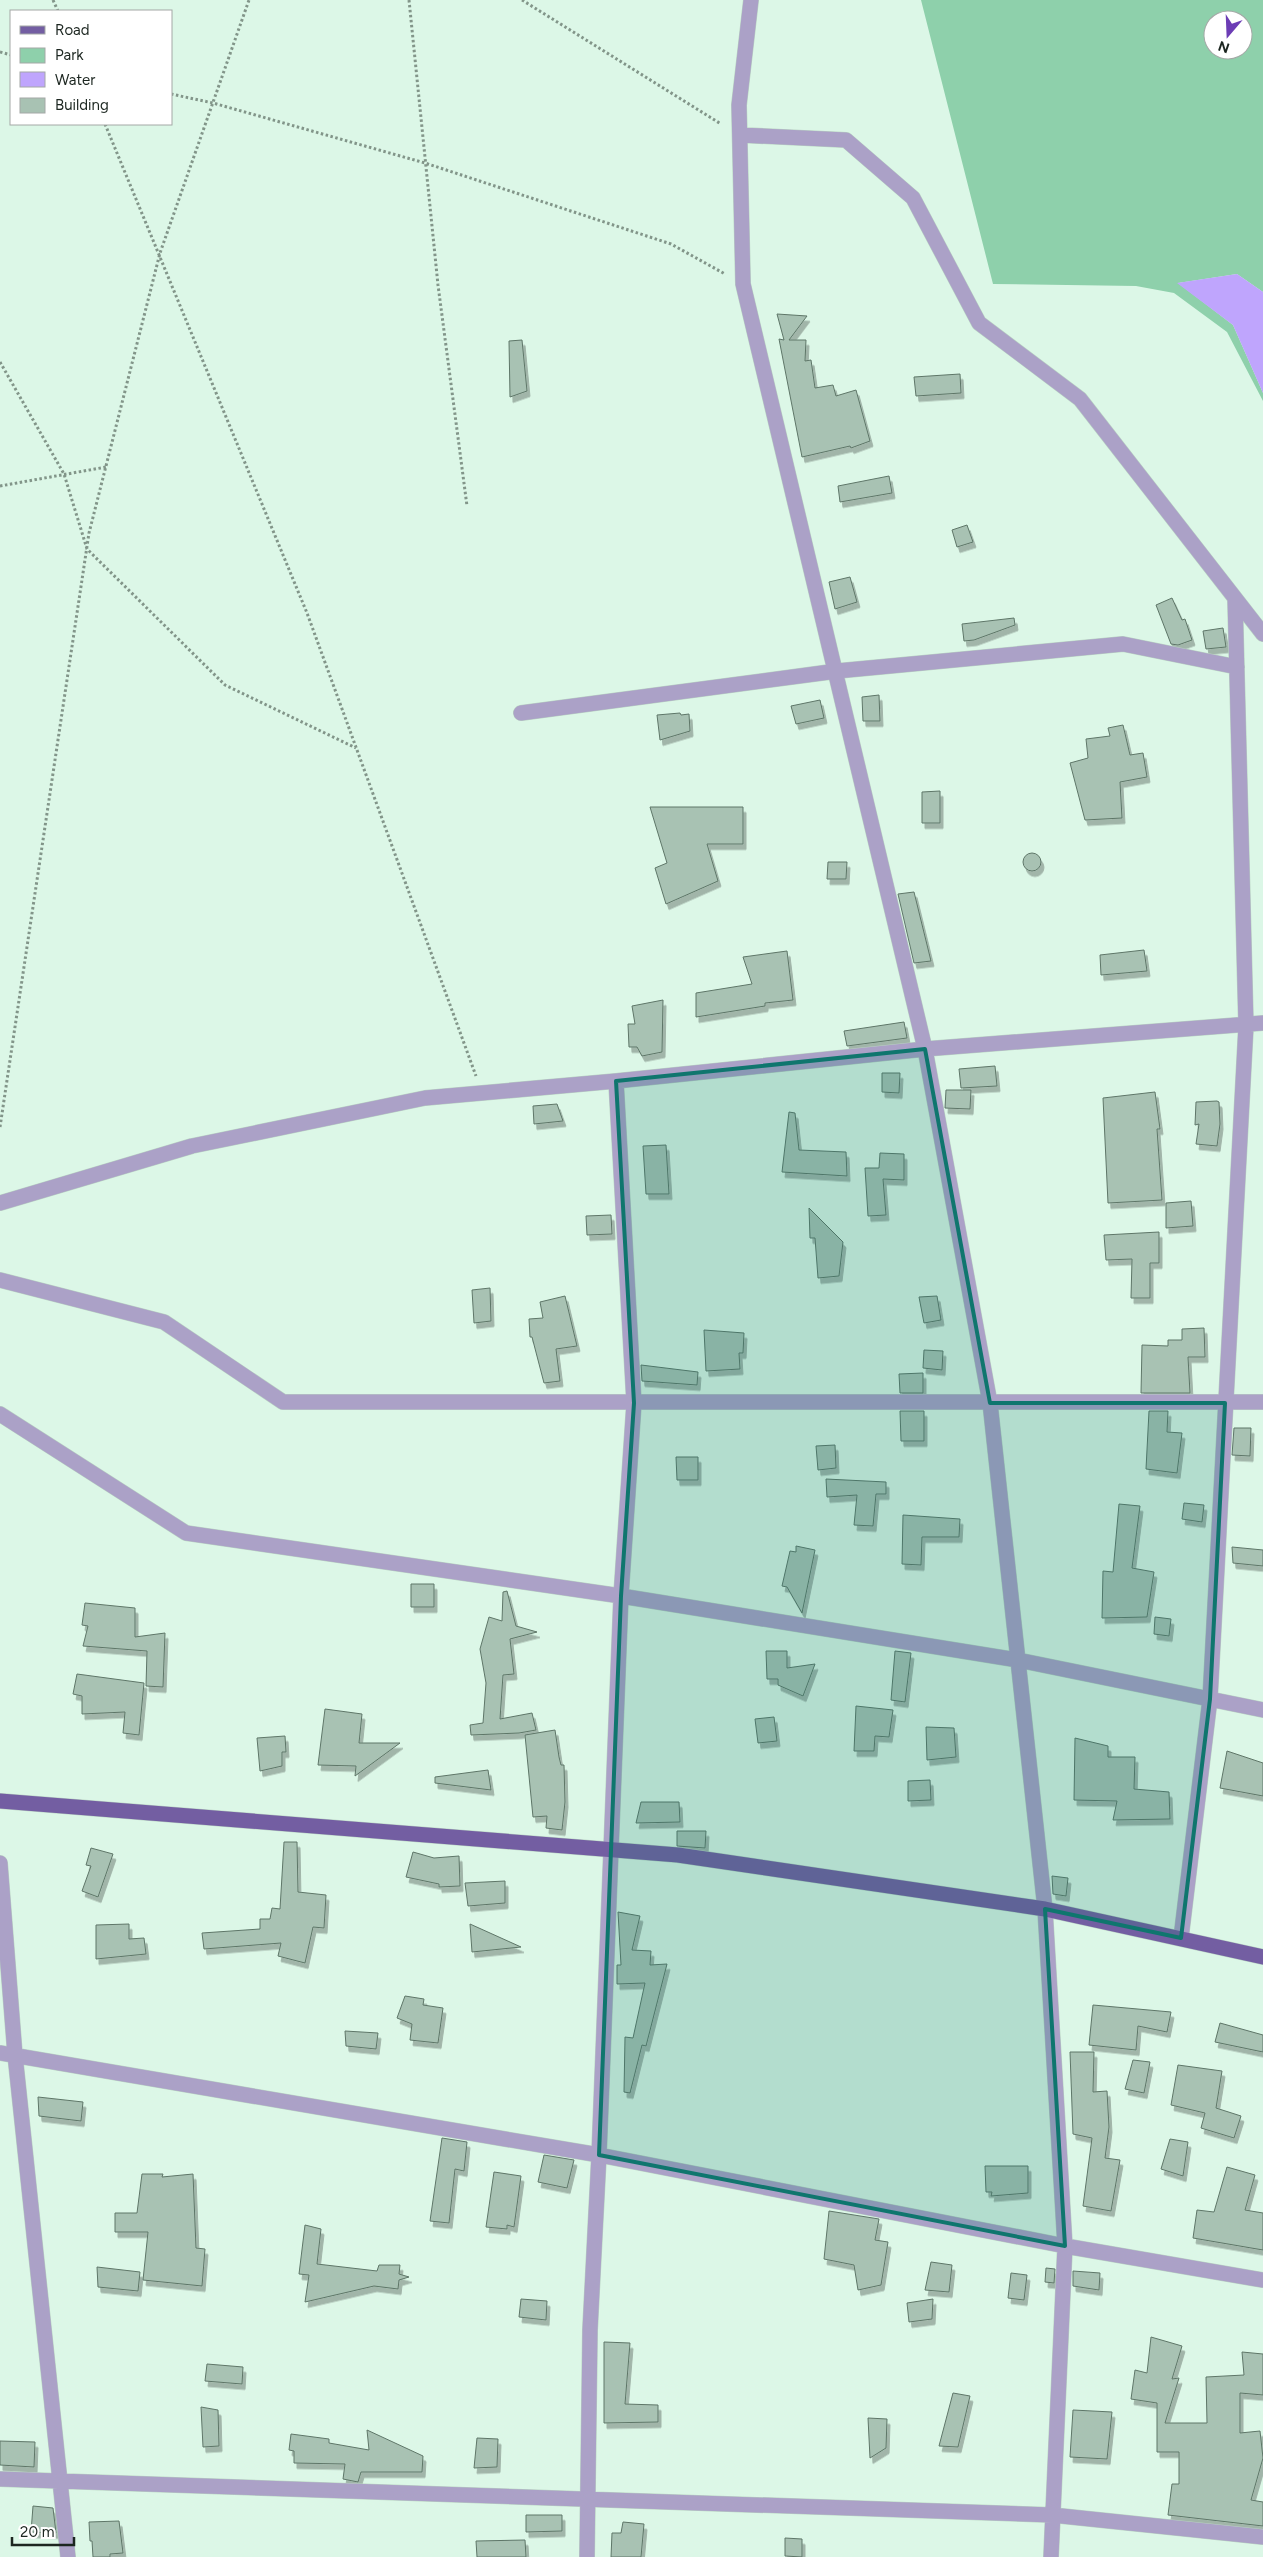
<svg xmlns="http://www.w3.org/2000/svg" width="1263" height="2557" font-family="Figtree,sans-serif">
<defs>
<filter id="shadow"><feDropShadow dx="3" dy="5.5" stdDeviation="0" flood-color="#0004"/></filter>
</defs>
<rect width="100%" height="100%" fill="#dcf7e7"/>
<path fill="#8ed0ab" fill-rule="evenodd" d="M921,0H1263V292L1237,274L1178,283L1233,325L1263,393V401L1227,332L1174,293L1136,286L993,284ZM1213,20H1243V50H1213Z"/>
<path fill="#bfa5fd" d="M1237,274L1263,292V393L1233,325L1177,283Z"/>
<path fill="#a8c2b3" stroke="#5e7668" filter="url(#shadow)" d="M777,314L807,316L789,340H806L805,361L811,360L815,388L833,385L836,396L856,390L870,441L851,448L850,446L802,457L779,339L784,340Z
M522,340L527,391L510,397L509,341Z
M960,374L961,393L916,396L914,377Z
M889,476L892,493L840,502L838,486Z
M967,525L973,542L957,547L952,530Z
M850,577L857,602L835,609L829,582Z
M1172,598L1182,620L1185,619L1192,640L1178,645L1171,644L1156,605Z
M1014,618L1015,625L974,640L964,641L962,624Z
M1223,628L1226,647L1206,649L1203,631Z
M879,695L880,721H863L862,697Z
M820,700L824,718L796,724L791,706Z
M680,713L681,715L689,714L690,731L660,740L657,715Z
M1123,725L1130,755L1143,753L1147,777L1120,782L1122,818L1085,820L1070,763L1088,758L1086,739L1110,736L1108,728Z
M940,791V823H922V792Z
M650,807H743V844H707L718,881L666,904L655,868L667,863Z
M1023 862a9 9 0 1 1 18 0a9 9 0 1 1-18 0Z
M828,862H847L846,879H827Z
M914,892L931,961L914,963L898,894Z
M1144,950L1147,971L1101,975L1100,955Z
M787,951L793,1000L765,1003V1006L696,1017V993L752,984L743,957Z
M663,1000L662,1052L642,1056L637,1047H629L628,1024H635L632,1006Z
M904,1022L907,1038L847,1046L844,1031Z
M995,1066L997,1086L961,1088L959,1069Z
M882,1073H900L899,1093L882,1092Z
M946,1090H971L970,1109L945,1108Z
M1155,1092L1160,1129H1157L1162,1200L1108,1203L1103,1098Z
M1217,1101L1219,1102L1220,1124L1217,1146L1196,1144L1199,1124L1195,1125L1196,1102Z
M557,1104L563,1121L534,1124L533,1106Z
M789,1112L795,1113L799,1150L846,1152L847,1176L782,1172Z
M666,1145L669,1194H646L643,1146Z
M880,1153L904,1154V1180L883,1179L886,1215L868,1216L865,1168H879Z
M1191,1201L1193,1226L1166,1228V1203Z
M809,1208L843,1242L839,1276L818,1278L815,1238H810Z
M611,1215L612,1234L587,1235L586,1216Z
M1159,1232V1263H1150V1298H1131L1132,1259L1106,1260L1104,1235Z
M490,1288L491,1321L474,1323L472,1290Z
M565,1296L577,1346L556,1349L560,1381L544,1383L532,1337H530L529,1319L543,1318L540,1302Z
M937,1296L941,1320L924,1323L919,1297Z
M1204,1328L1205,1357H1188L1190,1393H1141L1142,1345L1168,1346V1340H1182V1329Z
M704,1330L744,1333L743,1353H739L740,1369L706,1371Z
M924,1350L943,1351L942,1370L923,1368Z
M641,1365L698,1372L697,1385L642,1381Z
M923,1373V1393H900L899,1374Z
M900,1411H924V1441H901Z
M1149,1411H1168L1167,1432L1182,1433L1177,1473L1146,1469Z
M1234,1428H1251L1250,1456L1232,1455Z
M835,1445L836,1468L818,1470L816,1446Z
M676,1457H698V1480H677Z
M826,1479L886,1482V1494H876L873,1526L854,1525L857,1495L827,1497Z
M1184,1503L1204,1505L1202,1522L1182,1519Z
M1119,1504L1140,1506L1132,1568L1154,1572L1147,1617L1102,1618L1103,1571L1113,1572Z
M903,1515L960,1519L959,1537H922L921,1565L902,1564Z
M796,1546L815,1550L802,1613L787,1587L782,1586L790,1551L796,1552Z
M1232,1547L1263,1550V1566L1233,1563Z
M411,1584H434V1607H411Z
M507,1591L516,1626L537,1632L510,1639L514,1674L503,1675L500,1719L532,1713L536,1730L519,1733L471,1735L470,1725L483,1723L486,1683L480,1649L489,1617L502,1621L503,1592Z
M85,1603L135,1608V1637L165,1633L163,1687L146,1686L147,1651L83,1646L88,1626L82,1625Z
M1155,1617L1171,1619L1169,1636L1154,1634Z
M766,1651H787V1668L815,1664L803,1696L778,1685V1679H767Z
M895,1651L911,1653L905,1702L891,1700Z
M77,1674L144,1683L139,1735L123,1733L125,1712L82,1714V1696L73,1694Z
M856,1706L893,1710L889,1737L875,1736L874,1751H854Z
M325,1709L362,1714L359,1743H400L355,1776L356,1766L318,1765Z
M774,1717L777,1741L758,1743L755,1719Z
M926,1727L954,1728L956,1757L927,1760Z
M555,1730L559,1757L561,1765H564L565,1802L562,1830L546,1828L547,1816L533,1817L525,1735Z
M285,1736L286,1752H282V1766L260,1771L257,1738Z
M1075,1738L1108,1746V1757H1135L1134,1789L1169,1792L1170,1819L1113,1820L1117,1801L1074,1800Z
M1227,1751L1263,1763V1796L1220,1788Z
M488,1770L491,1790L435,1783V1777Z
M930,1780L931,1800L908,1801V1781Z
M641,1802H679L680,1822L636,1823Z
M677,1831H706L705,1848L677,1846Z
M284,1842H297L298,1892L326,1895L324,1928L313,1927L305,1963L278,1956L281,1943L204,1949L202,1933L260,1929V1919H270L272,1908L280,1909Z
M91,1848L113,1854L98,1897L82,1891L91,1866L86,1865Z
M413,1852L434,1858L459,1856L460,1886L439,1887V1884L406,1877Z
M1052,1876L1068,1878L1066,1896L1053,1894Z
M505,1881V1903L468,1906L465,1883Z
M618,1912L640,1916L632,1950L651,1951L650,1965L667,1964L646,2046L642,2045L630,2093L624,2092L625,2037L633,2038L645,1983L617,1984V1965H621Z
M129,1924V1939L144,1938L146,1954L96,1959V1925Z
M470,1924L521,1947L472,1952Z
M405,1996L424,1999L423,2005L443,2008L438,2043L410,2040L412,2024L397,2018Z
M1093,2005L1171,2012L1167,2032L1138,2026L1136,2050L1089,2045Z
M1220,2023L1263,2035V2052L1215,2042Z
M345,2031L378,2033L376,2049L346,2046Z
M1070,2052H1094L1093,2092L1107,2091L1109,2127L1105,2158L1120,2160L1111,2211L1083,2206L1092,2138L1073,2134Z
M1133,2060L1150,2062L1144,2093L1125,2089Z
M1178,2065L1222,2071L1216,2108L1241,2116L1234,2138L1201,2128L1205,2113L1171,2105Z
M38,2097L83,2102L81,2121L39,2116Z
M442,2138L467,2142L464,2171L455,2169L449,2223L430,2221Z
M1170,2139L1188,2142L1183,2176L1161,2169Z
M544,2155L574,2160L567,2188L538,2182Z
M985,2166H1028V2193L991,2196L992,2192H986Z
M1227,2167L1255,2175L1245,2210L1263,2213V2250L1193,2238L1197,2210L1214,2212Z
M494,2172L521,2176L514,2227L507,2225V2229L486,2227Z
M142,2174H163L162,2177L193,2174L196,2248L205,2249L202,2286L143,2280L148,2232H115V2213H137Z
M829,2211L879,2219L875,2240L888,2242L881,2285L858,2290L854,2265L824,2259Z
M305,2225L321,2229L317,2264L377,2271L379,2265H400L399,2274L409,2277L399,2280L398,2289L374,2286L305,2302L309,2275L299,2274Z
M931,2262L952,2265L949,2292L925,2290Z
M97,2267L140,2272L138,2291L98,2287Z
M1046,2268L1055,2269L1054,2283L1045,2282Z
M1073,2271L1100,2273L1099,2290L1073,2286Z
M1011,2273L1027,2275L1024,2300L1008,2298Z
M521,2299L547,2301L546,2320L519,2317Z
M933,2299L932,2319L909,2322L907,2303Z
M1151,2337L1182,2346L1172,2379L1179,2378L1165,2423H1207L1206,2377L1244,2375L1242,2352L1263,2354V2395L1240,2393V2433L1260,2431L1263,2458L1251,2500L1263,2502V2526L1168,2515L1172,2484H1179V2452H1157V2403L1131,2399L1135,2370L1147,2373Z
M604,2342L630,2343L625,2404L658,2405V2422L604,2423Z
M207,2364L243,2367L242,2384L205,2381Z
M953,2393L970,2396L958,2447L939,2446Z
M201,2407L218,2410L219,2446L203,2447Z
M1073,2410L1112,2412L1107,2459L1070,2457Z
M868,2418L887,2419L886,2448L870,2458Z
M367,2430L423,2456L422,2472H361L358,2482L343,2479L345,2464L294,2463V2451L289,2450L291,2434L329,2439V2443L369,2450Z
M477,2438L498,2439L497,2467L474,2468Z
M0,2441L35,2442L34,2467L0,2465Z
M33,2506L53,2508L56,2533L31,2532Z
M526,2515H562V2531L526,2532Z
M119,2521L123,2553L110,2554V2557H93L92,2541H90L89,2522Z
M623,2522L644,2524L641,2557H611L612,2533H621Z
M785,2538L802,2539V2557L785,2556Z
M525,2540L526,2557H477L476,2541Z"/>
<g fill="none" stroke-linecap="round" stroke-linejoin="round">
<defs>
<path id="minor" d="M751,0L739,105L743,284L925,1049L990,1403L1045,1909L1065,2246L1051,2557
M740,135L846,140L913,198L979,323L1080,399L1263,634
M521,713L837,671L1123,644L1237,667
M0,1203L192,1146L425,1098L616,1081L925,1049L1263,1023
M0,1280L164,1322L283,1402H1263
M0,1414L186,1533L621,1596L1018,1660L1263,1710
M0,1863L15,2055L68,2557
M1181,1938L1210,1699L1246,1026L1235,598
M0,2053L599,2155L1065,2246L1263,2280
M0,2479L1052,2515L1263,2537
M587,2557L590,2330L599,2155L621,1596L634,1403L616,1081"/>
<path id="major" d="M0,1801L678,1855L1045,1909L1263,1957"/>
</defs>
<use href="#minor" stroke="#b9d1c3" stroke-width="16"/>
<use href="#major" stroke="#b9d1c3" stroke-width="16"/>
<path stroke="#829589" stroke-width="3" stroke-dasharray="2.5 2.5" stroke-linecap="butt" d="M53,0L58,11
M409,0L438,285L467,506
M522,0L721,124
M0,52L11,55
M171,94L213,103L425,163L671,244L725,274
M105,124L307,613L476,1076
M0,362L64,474L87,549L225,685L356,748
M0,486L106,467
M0,1127L89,533L160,253L249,0"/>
<use href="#minor" stroke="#aba1c7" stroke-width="15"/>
<use href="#major" stroke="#735ea2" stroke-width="15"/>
</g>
<path fill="#0f766e" fill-opacity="0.2" stroke="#0f766e" stroke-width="4" stroke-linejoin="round" d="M925,1049L990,1403H1225L1210,1699L1181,1938L1045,1909L1065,2246L599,2155L621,1596L634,1403L616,1081Z"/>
<rect x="10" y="10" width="162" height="115" fill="#ffffff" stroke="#a4a8a6"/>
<rect x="20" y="26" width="25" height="8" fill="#735ea2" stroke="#a4a8a6"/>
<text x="55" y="35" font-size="15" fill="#1c2620">Road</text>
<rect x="20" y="48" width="25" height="15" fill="#8ed0ab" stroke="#a4a8a6"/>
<text x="55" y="60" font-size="15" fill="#1c2620">Park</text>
<rect x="20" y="72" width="25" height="15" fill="#bfa5fd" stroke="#a4a8a6"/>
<text x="55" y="85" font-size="15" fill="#1c2620">Water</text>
<rect x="20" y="98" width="25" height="15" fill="#a8c2b3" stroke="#a4a8a6"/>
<text x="55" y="110" font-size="15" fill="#1c2620">Building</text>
<g transform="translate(1228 35) rotate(199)"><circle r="24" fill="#ffffff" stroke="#a4a8a6"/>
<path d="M0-4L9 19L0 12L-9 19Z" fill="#6c3db5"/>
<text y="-8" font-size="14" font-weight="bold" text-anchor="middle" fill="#1c2620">N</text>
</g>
<path d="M12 2537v8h62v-8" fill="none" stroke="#1c2620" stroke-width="2.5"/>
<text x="20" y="2537" font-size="15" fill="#1c2620" stroke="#ffffff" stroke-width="4" paint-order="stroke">20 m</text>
</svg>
